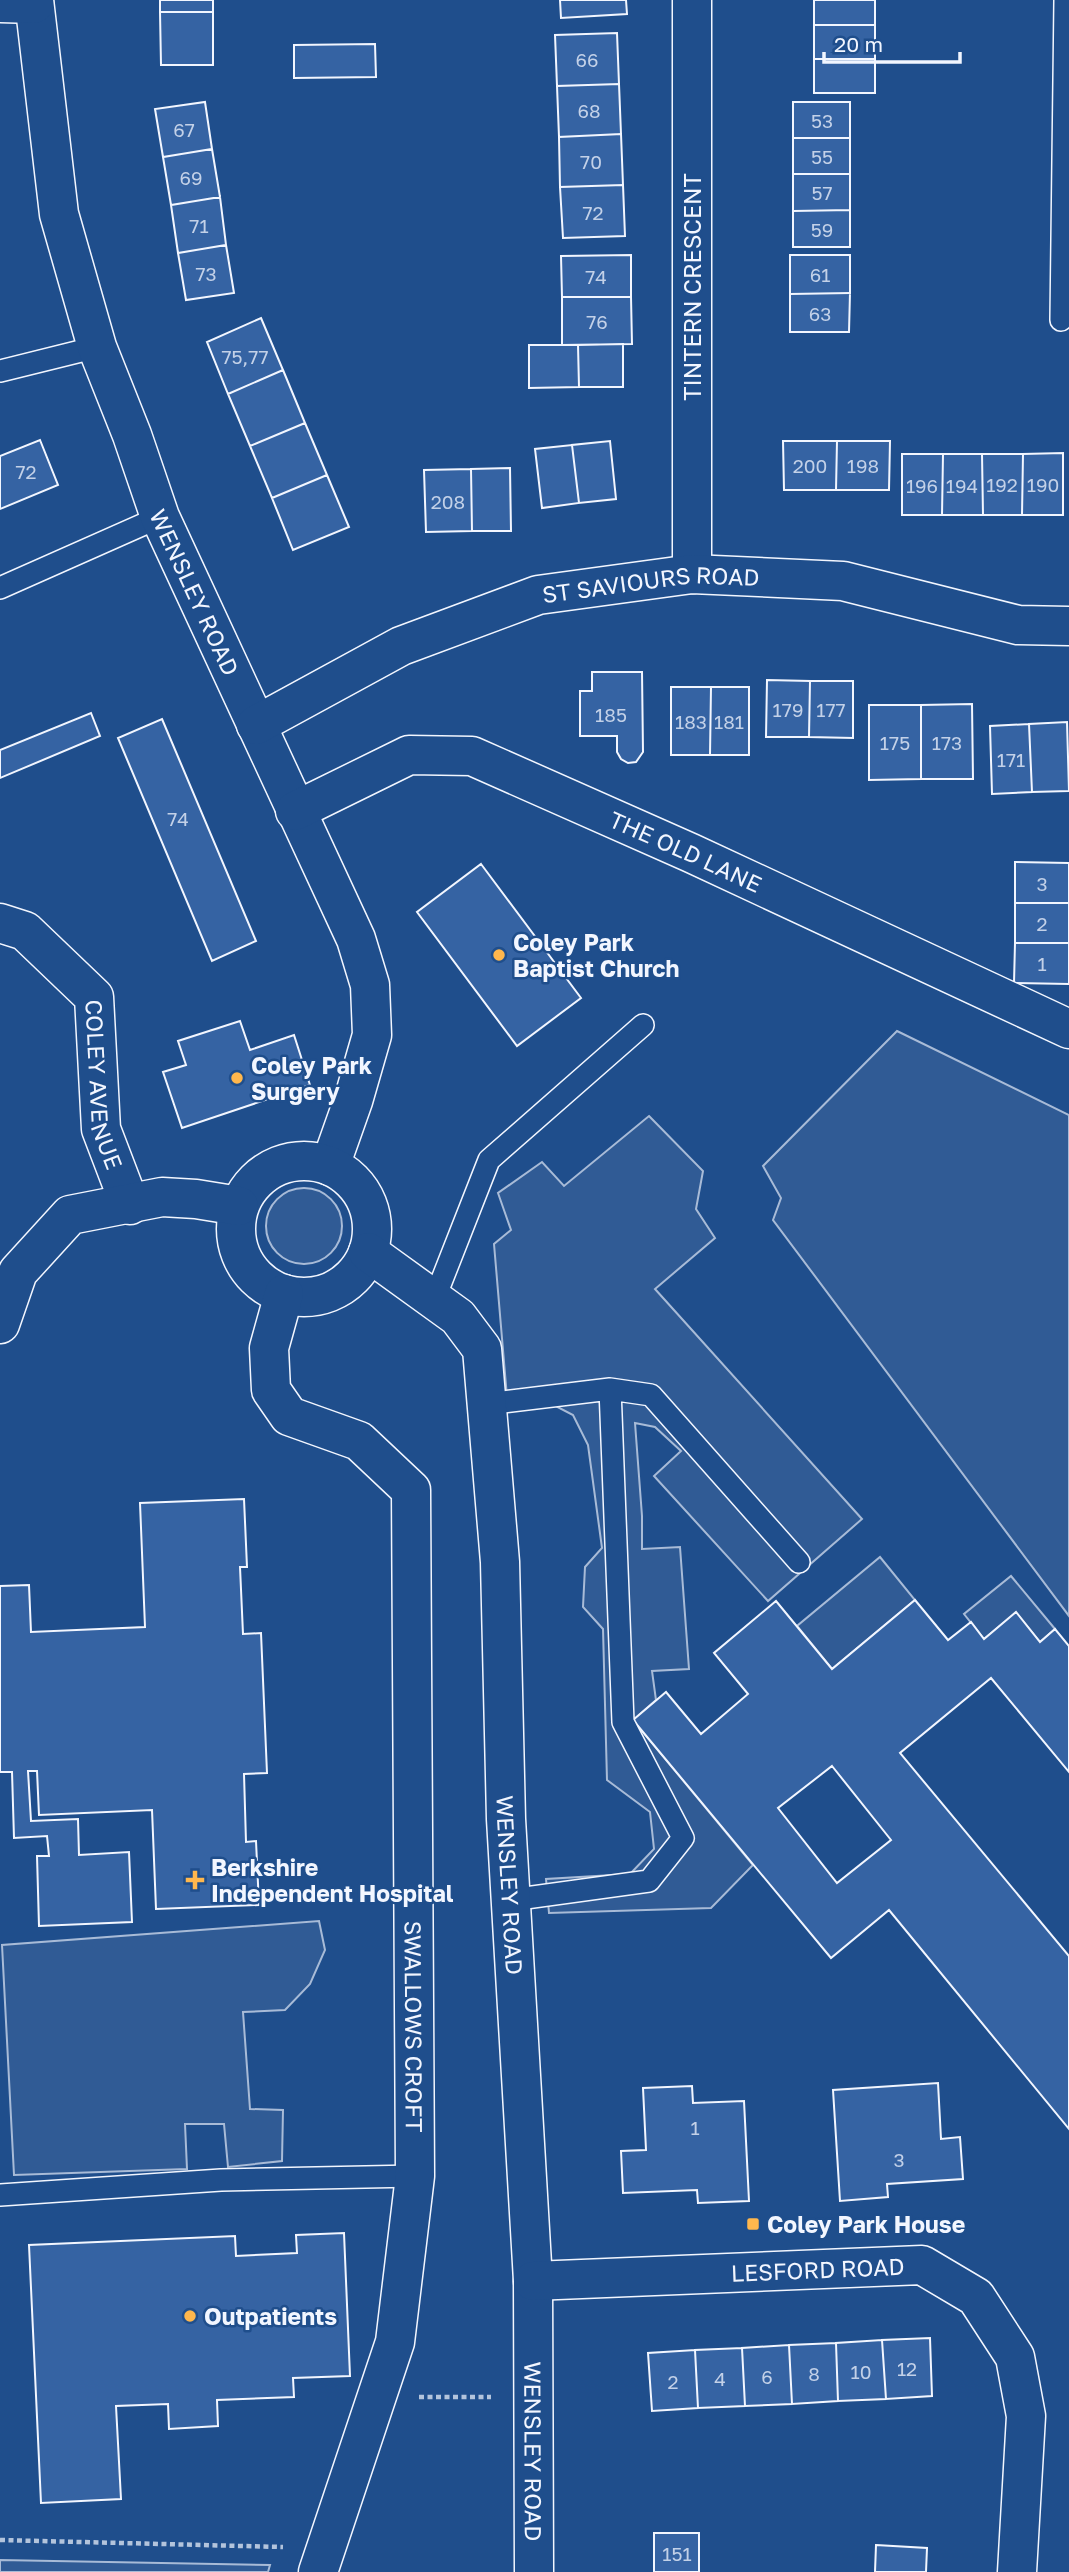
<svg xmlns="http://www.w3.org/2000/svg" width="1069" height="2572" font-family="'Golos Text',sans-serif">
<rect width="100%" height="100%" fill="#1f4e8c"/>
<path fill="#305b95" stroke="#a8bbd7" stroke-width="2" d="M897,1031L1069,1115V1616L773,1220L781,1198L763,1166Z
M649,1116L703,1171L696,1209L715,1238L655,1289L862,1519L768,1601L654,1476L681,1451L655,1427L635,1423L642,1516V1549L680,1547L689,1669L652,1671L656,1700L633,1720L753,1865L711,1908L549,1913L546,1879L630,1874L654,1849L650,1812L607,1780L603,1629L583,1607L585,1567L602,1548L588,1445L573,1415L548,1402L508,1409L494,1244L511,1230L498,1193L542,1162L564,1186Z
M266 1226a38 38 0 1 1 76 0a38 38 0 1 1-76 0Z
M880,1557L915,1600L832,1669L797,1626Z
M1011,1576L1055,1629L1040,1642L1016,1613L984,1639L964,1614Z
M319,1921L325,1950L310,1984L285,2010L243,2012L250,2109L283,2110L282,2161L228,2167L224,2124H185L187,2169L14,2175L2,1945Z
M0,2560L270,2565L268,2572H0Z"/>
<path fill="#3563a3" stroke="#f2f6ff" stroke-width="2" fill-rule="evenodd" d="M160,0H213V12H160Z
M560,0H626L627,14L561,18Z
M814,0H875V25H814Z
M160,12H213V65H161Z
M814,25H875V59H814Z
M617,33L619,84L557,86L555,35Z
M375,44L376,77L294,78V45Z
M814,59H875V93H814Z
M619,84L621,134L559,137L557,86Z
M205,102L212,149L163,157L155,109Z
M793,102H850V138H793Z
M621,134L623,185L560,187L559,137Z
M793,138H850V174H793Z
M212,149L220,197L171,205L163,157Z
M793,174H850V210L793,211Z
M623,185L625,236L563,238L560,187Z
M220,197L226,245L178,253L171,205Z
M850,210V247H793V211Z
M226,245L234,293L186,300L178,253Z
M631,255V297H562L561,256Z
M790,255H850V293L790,294Z
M850,293L849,332H790V294Z
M562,297H631L632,344L562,345Z
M261,318L283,370L228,394L207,342Z
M623,344V387H579L578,345Z
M529,345H578L579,387L529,388Z
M283,370L305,423L250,446L228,394Z
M305,423L327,475L272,498L250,446Z
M40,440L58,485L0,509V456Z
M610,441L616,499L579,503L572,445Z
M783,441H837L836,490H784Z
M837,441H890L889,490H836Z
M572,445L579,503L542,508L535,449Z
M1063,453V515H1022L1023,454Z
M902,454H943L942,515H902Z
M943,454H982L983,515H942Z
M982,454H1023L1022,515H983Z
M510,468L511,531H472L471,469Z
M471,469L472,531L426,532L424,470Z
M327,475L349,527L293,550L272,498Z
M592,672H642L643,752L636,762L628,763L621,759L617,752V736H580V691H592Z
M767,680L810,681L809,737H766Z
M810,681H853V738L809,737Z
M671,687H711L710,755H671Z
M711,687H749V755H710Z
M972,704L973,779H921V705Z
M869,705H921V779L869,780Z
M91,713L100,736L0,778V750Z
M162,719L256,941L212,961L118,738Z
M1067,722L1069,791L1032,792L1029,724Z
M1029,724L1032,792L992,794L990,726Z
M1015,862L1069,863V903H1015Z
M481,864L581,998L517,1046L417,912Z
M1015,903H1069V943H1015Z
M1015,943H1069V984L1014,983Z
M240,1021L250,1050L294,1035L310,1085L182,1128L163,1072L186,1065L178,1041Z
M244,1499L247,1567H240L243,1634L261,1633L267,1773L244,1774L246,1842L256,1841L259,1905L156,1909L152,1810L39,1815L37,1771H28L31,1821L78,1819L79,1855L129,1852L132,1922L39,1926L37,1856H49L47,1836L14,1838L12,1772H0V1586L29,1585L31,1632L145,1627L140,1503Z
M915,1600L948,1640L971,1622L984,1639L1016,1612L1040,1642L1055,1629L1069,1646V1772L991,1678L900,1753L1069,1956V2129L889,1910L831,1958L633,1720L666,1692L701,1734L748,1694L714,1653L776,1601L832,1669ZM832,1766L891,1840L837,1883L778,1808Z
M938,2083L941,2139L960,2137L963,2179L887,2184L888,2197L840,2201L833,2090Z
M692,2086L693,2103L744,2101L749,2201L698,2203L697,2190L623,2193L621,2151L646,2150L643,2088Z
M344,2233L350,2376L293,2378L294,2397L217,2400L218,2426L169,2429L168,2404L116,2406L121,2499L41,2503L29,2245L235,2236L236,2256L297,2253L296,2235Z
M930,2338L932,2396L886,2399L882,2340Z
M882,2340L886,2399L838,2401L836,2343Z
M836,2343L838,2401L792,2404L789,2345Z
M789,2345L792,2404L745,2406L742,2348Z
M742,2348L745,2406L698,2408L695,2350Z
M695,2350L698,2408L652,2411L648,2353Z
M654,2533H699V2572H654Z
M876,2545L927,2548L926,2572H875Z"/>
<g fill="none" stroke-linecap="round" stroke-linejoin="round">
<defs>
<path id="lane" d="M1061,320L1065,0
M0,371L97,347
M0,588L160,517
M434,1300L489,1160L643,1025
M610,1389L651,1395L799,1562
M487,1404L610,1389L623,1722L683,1838L649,1881L511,1900
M0,2195L221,2180L415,2176"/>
<g id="street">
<path id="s1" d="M34,0L59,214L97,347L132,435L160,517L356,939L370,985L372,1035L353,1101L330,1166"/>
<path d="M692,0V574"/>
<path d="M0,3L34,4"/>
<path id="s2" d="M256,725L401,646L538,595L692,574L843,581L1018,625L1069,626"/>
<path id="s3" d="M295,811L409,755L472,756L691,853L1069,1029"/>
<path id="s4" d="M0,923L25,931L94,997L101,1129L130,1205"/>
<circle cx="304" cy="1229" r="68"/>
<path id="s5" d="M368,1252L458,1317L482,1349L500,1562L506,1819L533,2281L534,2572"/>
<path id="s6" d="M284,1294L269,1348L271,1390L289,1416L359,1441L411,1490L415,2176L395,2342L318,2572"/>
<path d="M0,1324L18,1272L70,1215L162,1197L196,1199L239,1206"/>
<path id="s7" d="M533,2281L922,2265L976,2297L1015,2357L1026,2416L1017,2572"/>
</g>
</defs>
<use href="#lane" stroke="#f2f6ff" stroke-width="24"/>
<use href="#street" stroke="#f2f6ff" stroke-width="41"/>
<path stroke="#b3c4dc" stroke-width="4.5" stroke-dasharray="5 3.5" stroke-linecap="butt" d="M419,2397H491
M0,2540L283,2547"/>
<use href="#lane" stroke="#1f4e8c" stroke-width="21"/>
<use href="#street" stroke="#1f4e8c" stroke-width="38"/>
</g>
<g fill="#ffb74d" stroke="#1f4e8c" stroke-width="2.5">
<circle cx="499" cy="955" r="7"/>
<circle cx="237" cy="1078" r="7"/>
<path d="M191.5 1869.5h7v7h7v7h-7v7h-7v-7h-7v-7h7z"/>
<rect x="746" y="2217" width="14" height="14" rx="3.5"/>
<circle cx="190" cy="2316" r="7"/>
</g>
<g text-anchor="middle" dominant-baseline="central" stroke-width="5" stroke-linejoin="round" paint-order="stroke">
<g font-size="19" fill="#c3d1e8">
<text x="587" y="59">66</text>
<text x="589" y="110">68</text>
<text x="822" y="120">53</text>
<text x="184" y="129">67</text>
<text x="822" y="156">55</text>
<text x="591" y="161">70</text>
<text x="191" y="177">69</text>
<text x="822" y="192">57</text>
<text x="593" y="212">72</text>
<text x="199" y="225">71</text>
<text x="822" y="229">59</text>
<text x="206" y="273">73</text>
<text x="820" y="274">61</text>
<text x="596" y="276">74</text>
<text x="820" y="313">63</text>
<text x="597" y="321">76</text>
<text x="245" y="356">75,77</text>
<text x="810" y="465">200</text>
<text x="863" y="465">198</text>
<text x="26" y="471">72</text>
<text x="1002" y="484">192</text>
<text x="1043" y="484">190</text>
<text x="922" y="485">196</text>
<text x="962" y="485">194</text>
<text x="448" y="501">208</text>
<text x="788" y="709">179</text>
<text x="831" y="709">177</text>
<text x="611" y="714">185</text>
<text x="691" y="721">183</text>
<text x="729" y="721">181</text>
<text x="895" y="742">175</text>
<text x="947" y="742">173</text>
<text x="1011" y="759">171</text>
<text x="178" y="818">74</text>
<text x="1042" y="883">3</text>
<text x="1042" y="923">2</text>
<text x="1042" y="963">1</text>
<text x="695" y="2127">1</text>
<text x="899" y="2159">3</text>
<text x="907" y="2368">12</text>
<text x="861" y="2371">10</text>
<text x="814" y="2373">8</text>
<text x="767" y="2376">6</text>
<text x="720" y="2378">4</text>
<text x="673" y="2381">2</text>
<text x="677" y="2553">151</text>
</g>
<g font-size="23" fill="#f2f6ff" stroke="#1f4e8c">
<text transform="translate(692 287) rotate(-90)">TINTERN CRESCENT</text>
<text stroke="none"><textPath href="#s2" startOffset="425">ST SAVIOURS ROAD</textPath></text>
<text stroke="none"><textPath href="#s1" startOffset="618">WENSLEY ROAD</textPath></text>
<text stroke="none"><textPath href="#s3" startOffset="424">THE OLD LANE</textPath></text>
<text stroke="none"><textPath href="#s4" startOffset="210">COLEY AVENUE</textPath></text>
<text stroke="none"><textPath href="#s5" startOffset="688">WENSLEY ROAD</textPath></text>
<text stroke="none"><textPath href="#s6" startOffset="812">SWALLOWS CROFT</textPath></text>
<text stroke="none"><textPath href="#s7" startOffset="285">LESFORD ROAD</textPath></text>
<text stroke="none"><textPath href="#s5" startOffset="1255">WENSLEY ROAD</textPath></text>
</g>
<g font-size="23" font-weight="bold" fill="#f2f6ff" stroke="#1f4e8c" text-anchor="start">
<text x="513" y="942">Coley Park<tspan x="513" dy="26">Baptist Church</tspan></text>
<text x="251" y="1065">Coley Park<tspan x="251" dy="26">Surgery</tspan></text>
<text x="211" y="1867">Berkshire<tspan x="211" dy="26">Independent Hospital</tspan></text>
<text x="767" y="2224">Coley Park House</text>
<text x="204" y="2316">Outpatients</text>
</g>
</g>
<path d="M824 52v10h136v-10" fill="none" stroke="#f2f6ff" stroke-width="3.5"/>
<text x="834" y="52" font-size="21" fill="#f2f6ff" stroke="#1f4e8c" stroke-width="5" paint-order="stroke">20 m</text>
</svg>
